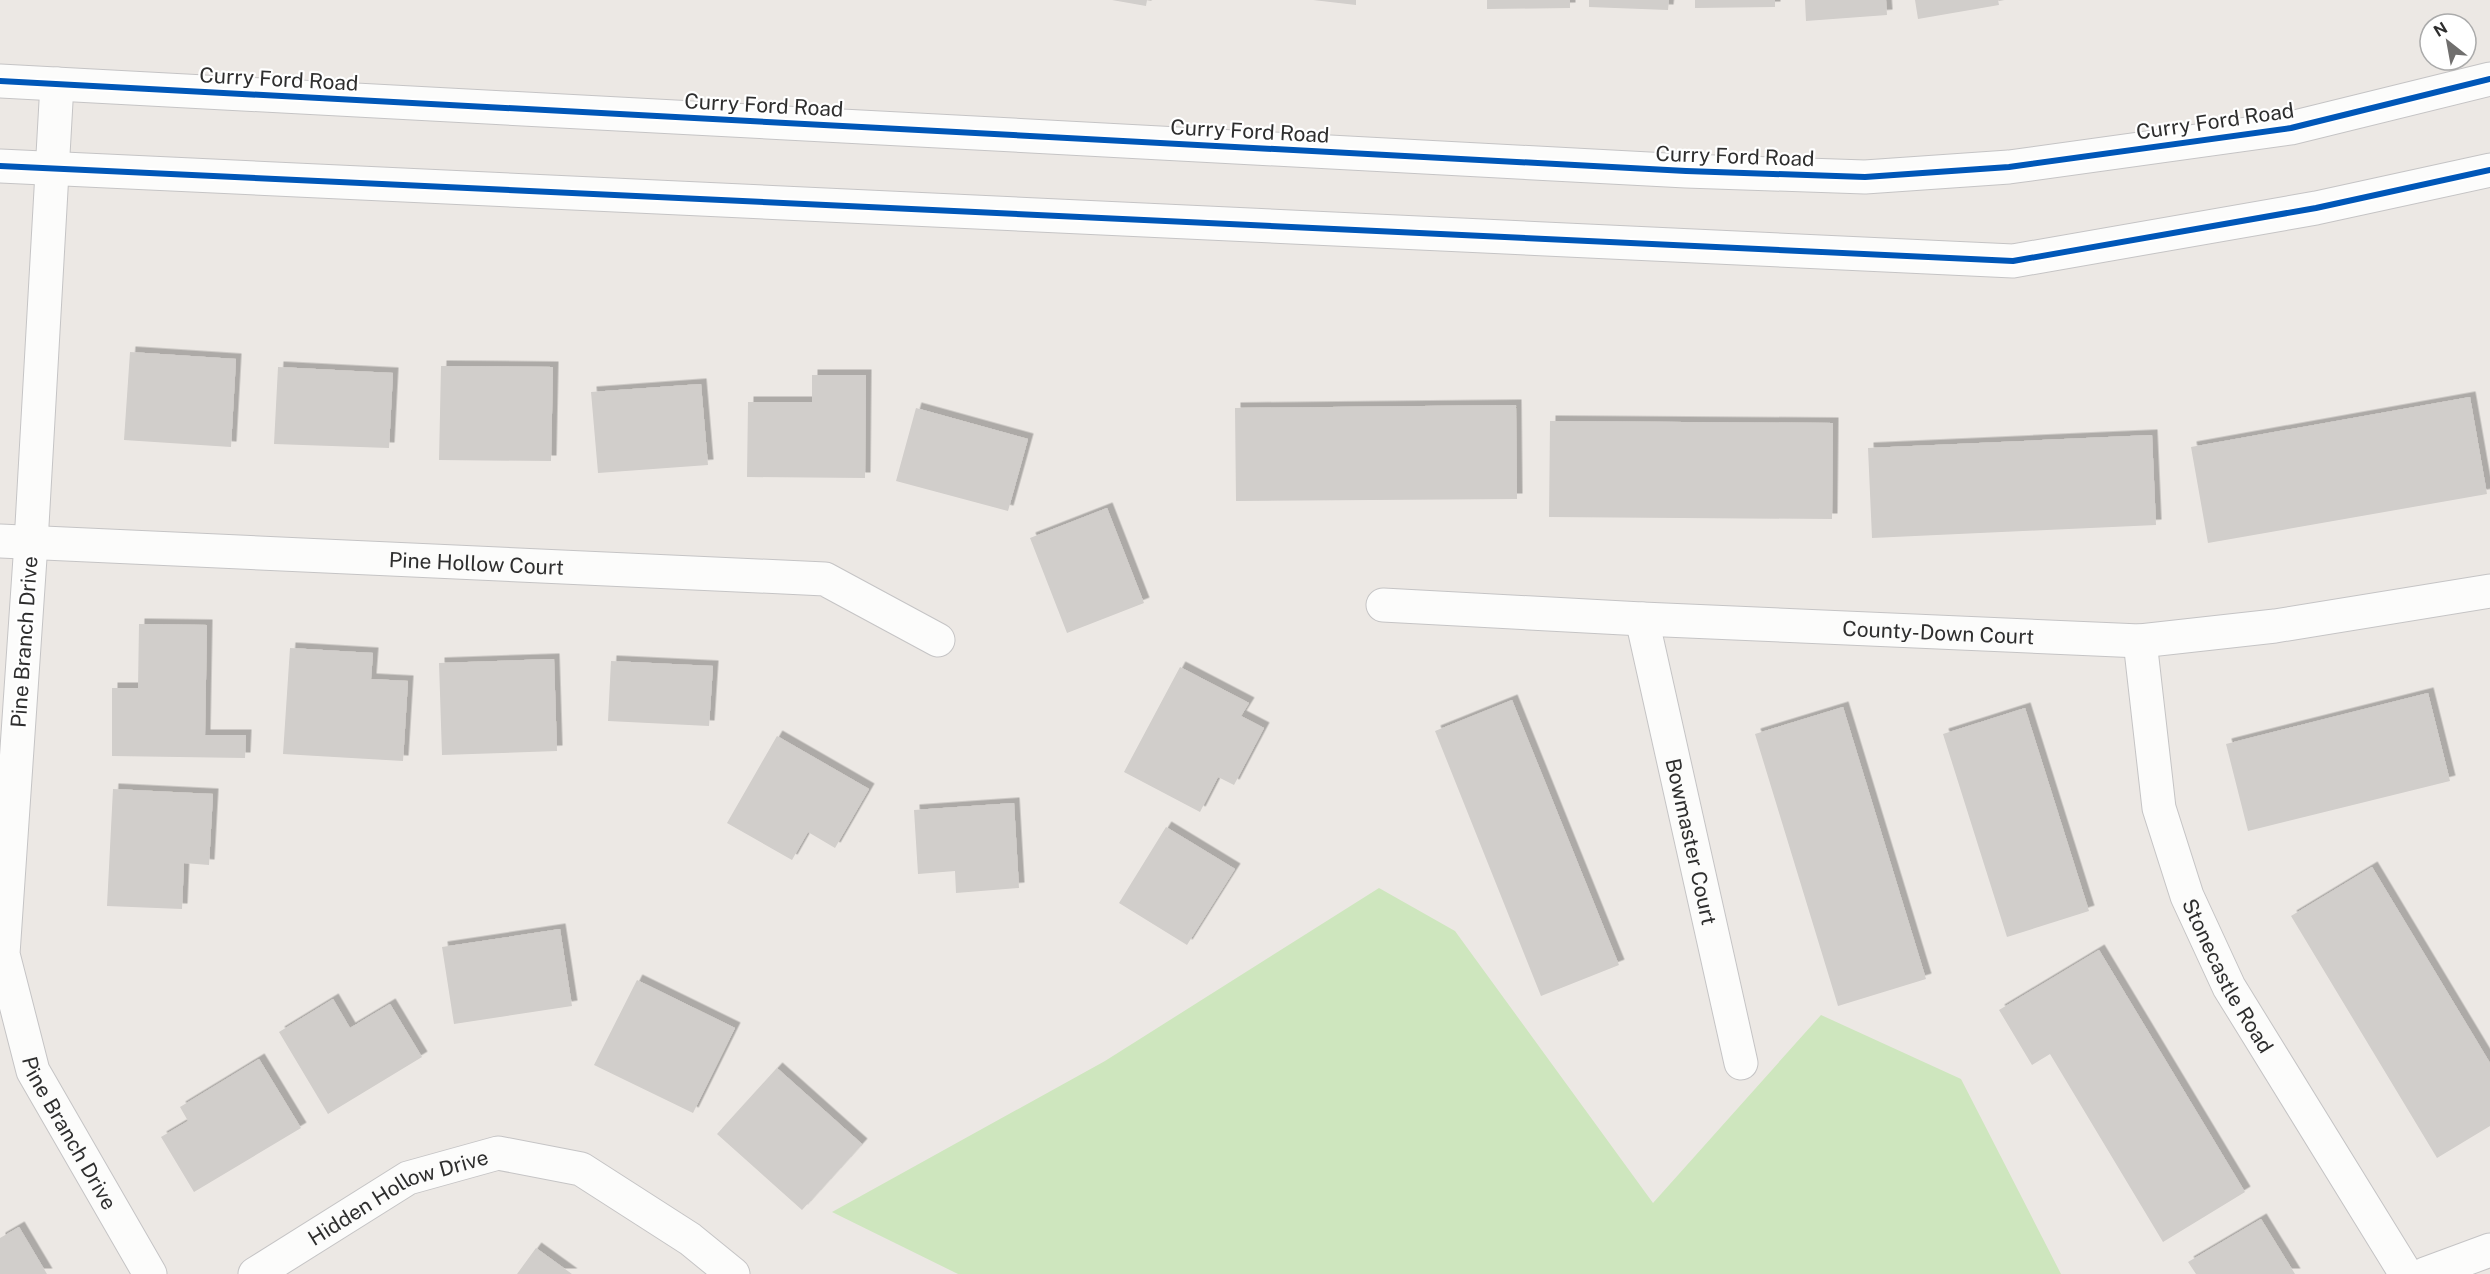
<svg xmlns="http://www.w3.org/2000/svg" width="2490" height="1274" font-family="'Public Sans',sans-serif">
<defs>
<filter id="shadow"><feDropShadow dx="5.5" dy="-5.5" stdDeviation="0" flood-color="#0004"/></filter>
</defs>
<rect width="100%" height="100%" fill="#ece8e4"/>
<path fill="#cee6be" d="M1379,888L1455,931L1653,1203L1821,1015L1961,1079L2061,1274H958L832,1212L1105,1061Z"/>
<path fill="#d1cecb" filter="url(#shadow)" d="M1112,0H1147L1146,6Z
M1313,0H1356V5Z
M1487,0H1570V8L1487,9Z
M1589,0H1669L1668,10L1589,7Z
M1695,0H1775V7L1695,8Z
M1805,0H1886L1887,15L1806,21Z
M1915,0H1998L1999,5L1918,19Z
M130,352L236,359L231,447L124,440Z
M441,366L553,367L551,461L439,460Z
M278,367L393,373L389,448L274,444Z
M812,375H866L865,478L747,477L748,402H812Z
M701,384L708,465L598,473L591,392Z
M2470,397L2487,494L2208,543L2191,447Z
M1516,405L1517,499L1236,501L1235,408Z
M916,408L1028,439L1008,511L896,481Z
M1550,421L1833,423L1832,519L1549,517Z
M2152,435L2156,525L1872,538L1868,448Z
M1107,508L1144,603L1067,633L1030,538Z
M139,624L207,625L205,735H246L245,758L112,756V688H138Z
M290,648L373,653L371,679L408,681L403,761L283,754Z
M554,659L557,751L442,755L439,663Z
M611,661L713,666L709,726L608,721Z
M1180,667L1249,703L1241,716L1264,728L1234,785L1218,777L1200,812L1124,772Z
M2428,693L2450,781L2248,831L2226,744Z
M1512,700L1619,965L1541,996L1435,731Z
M1843,707L1926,979L1838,1006L1755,734Z
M2025,708L2089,911L2007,937L1943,734Z
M777,736L869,789L835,848L808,832L792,860L727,823Z
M113,789L213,794L209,865L184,863L182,909L107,906Z
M1014,803L1019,888L956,893L955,871L918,874L914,810Z
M1166,827L1235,869L1187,945L1119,903Z
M2372,867L2490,1063V1126L2437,1158L2291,916Z
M560,929L572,1006L454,1024L442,947Z
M2099,950L2245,1192L2163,1242L2050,1054L2032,1065L1999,1010Z
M637,980L735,1028L693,1113L594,1065Z
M333,999L350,1028L390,1004L422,1057L328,1114L279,1032Z
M259,1059L301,1128L194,1192L161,1137L188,1121L180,1107Z
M777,1068L862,1144L802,1210L717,1134Z
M2261,1219L2295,1274H2196L2188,1262Z
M19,1227L47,1274H0V1238Z
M536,1248L572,1274H517Z"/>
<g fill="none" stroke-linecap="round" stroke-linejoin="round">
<defs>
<g id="minor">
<path id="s1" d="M57,84L31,543L3,954L33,1071L150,1274"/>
<path id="s2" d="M0,541L825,579L938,640"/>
<path id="s3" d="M1383,605L1642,619L2140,641L2275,626L2490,591"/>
<path id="s4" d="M1642,619L1741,1063"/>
<path id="s5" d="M2140,641L2159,808L2187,896L2229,987L2406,1274"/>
<path id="s6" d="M255,1274L408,1178L498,1153L581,1169L690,1239L733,1274"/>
<path d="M2425,1274L2490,1250"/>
</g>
<path id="tertiary" d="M0,81L1686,171L1865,177L2009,167L2291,128L2490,79
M0,166L2013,261L2316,208L2490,170"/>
</defs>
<use href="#minor" stroke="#c5c4c5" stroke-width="35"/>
<use href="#tertiary" stroke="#c5c4c5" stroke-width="35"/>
<use href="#minor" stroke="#fcfcfb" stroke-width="33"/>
<use href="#tertiary" stroke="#fcfcfb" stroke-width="33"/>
<defs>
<path id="cycleway" d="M0,81L1686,171L1865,177L2009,167L2291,128L2490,79
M0,166L2013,261L2316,208L2490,170"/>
</defs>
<use href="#cycleway" stroke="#fff" stroke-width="10"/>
<use href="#cycleway" stroke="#0057b8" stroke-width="6"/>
</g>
<g text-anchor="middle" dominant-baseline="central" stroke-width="4.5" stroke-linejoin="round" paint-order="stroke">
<g font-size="21" fill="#2e2e2e" stroke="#fff">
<text transform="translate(279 79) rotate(3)">Curry Ford Road</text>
<text transform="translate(764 105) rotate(3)">Curry Ford Road</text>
<text transform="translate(2215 121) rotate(-8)">Curry Ford Road</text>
<text transform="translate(1250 131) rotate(3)">Curry Ford Road</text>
<text transform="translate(1735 156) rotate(2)">Curry Ford Road</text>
<text stroke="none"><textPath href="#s2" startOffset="477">Pine Hollow Court</textPath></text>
<text stroke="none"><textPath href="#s3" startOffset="556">County-Down Court</textPath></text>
<text transform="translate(24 642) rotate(-86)">Pine Branch Drive</text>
<text stroke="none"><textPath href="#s4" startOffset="228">Bowmaster Court</textPath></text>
<text stroke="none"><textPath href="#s5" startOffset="350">Stonecastle Road</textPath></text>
<text stroke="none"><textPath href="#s1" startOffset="1064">Pine Branch Drive</textPath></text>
<text stroke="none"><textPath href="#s6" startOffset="164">Hidden Hollow Drive</textPath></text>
</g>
</g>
<g transform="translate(2448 42) rotate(329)"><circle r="28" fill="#ffffff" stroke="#ababab" stroke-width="1.5"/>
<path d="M0-4.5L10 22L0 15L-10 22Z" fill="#706f6e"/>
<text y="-9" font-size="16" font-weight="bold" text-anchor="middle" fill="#2e2e2e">N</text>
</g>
</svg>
